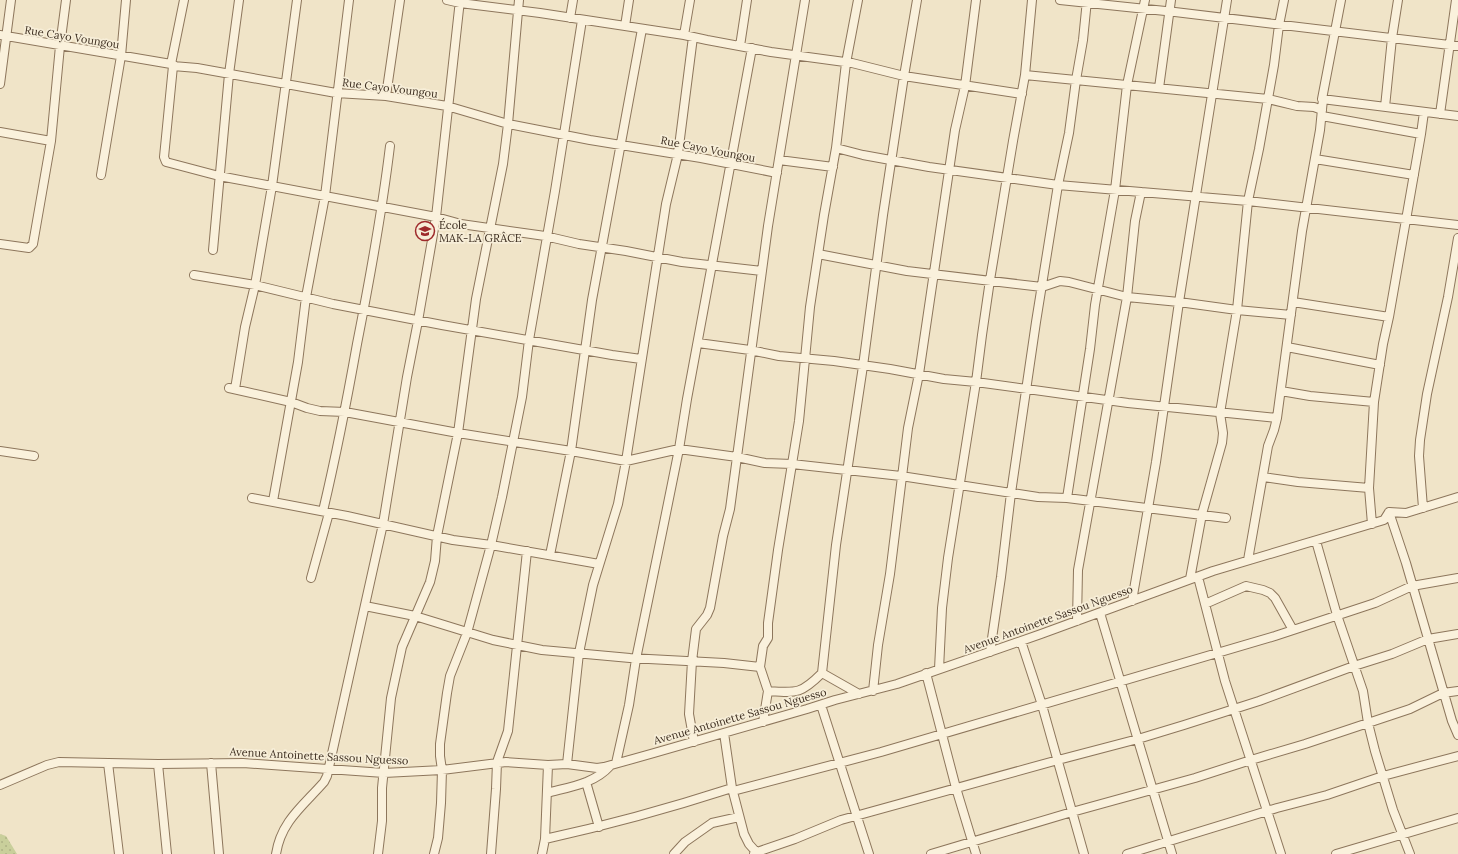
<svg xmlns="http://www.w3.org/2000/svg" width="1458" height="854" font-family="Lora,serif">
<defs>
<pattern id="grass-dots" width="8" height="8" patternUnits="userSpaceOnUse"><rect width="8" height="8" fill="#c9cf9b"/><path d="M2 2h.1M6 6h.1" fill="none" stroke="#aeb285" stroke-width="1.8" stroke-linecap="round"/></pattern>
</defs>
<rect width="100%" height="100%" fill="#f0e4c8"/>
<path fill="url(#grass-dots)" d="M0,834L6,836L17,854H0Z"/>
<g fill="none" stroke-linecap="round" stroke-linejoin="round">
<defs>
<path id="minor" d="M447,0L460,3L540,13L684,35L707,40L771,52L852,63L904,76L1022,94
M1060,0L1175,12L1458,46
M570,18L573,0
M625,26L629,0
M0,35L171,64L174,65L173,66L197,68L336,93L386,96L447,106L508,124L590,140L701,158L777,173
M684,35L690,0
M740,46L747,0
M171,64L184,0
M173,66L164,157L166,162L219,176L436,217L461,224L545,236L579,244L626,251L682,262L762,271
M1025,75L1268,99L1297,106L1314,107L1322,110
M0,84L11,0
M1159,88L1171,0
M386,96L400,0
M1322,99L1458,116
M1385,107L1392,38L1398,0
M1440,114L1456,0
M1322,116L1421,134
M0,132L51,141
M836,148L863,155L929,167L1058,185L1248,201L1458,225
M1315,159L1414,175
M779,160L833,167
M101,175L121,56L126,0
M0,244L29,248L33,244L51,141L60,46L66,0
M213,250L229,74L239,0
M818,254L907,271L1042,287L1060,281L1069,282L1127,297L1179,302L1237,310L1291,315
M194,275L255,285L333,304L442,325L612,355L641,359
M1293,302L1389,317
M698,343L750,350L779,356L834,361L890,369L944,379L976,382L1128,403L1277,418
M1287,347L1380,365
M229,388L291,402L307,408L320,411L345,412L458,433L571,451L626,461L679,449L737,457L765,463L792,464L901,476L1038,497L1067,498L1226,518
M235,389L245,327L255,285L272,186L297,0
M1281,391L1310,396L1374,402
M0,451L34,456
M1263,477L1298,482L1369,488
M252,498L347,516L453,540L491,545L599,564
M1067,498L1090,349L1095,305L1115,190L1127,85L1145,0
M273,501L298,362L306,297L325,196L349,0
M1423,508L1419,456L1420,440L1427,394L1448,297L1458,238
M323,511C336,456 347,400 357,344C370,278 382,212 390,146
M1389,512L1406,563L1452,721L1458,735
M1372,524L1369,488L1374,402L1383,344L1389,317L1421,134L1424,112
M1316,541L1337,615L1363,691L1368,723L1375,751L1393,810L1410,854
M550,555L571,451L592,300L642,29
M1248,560L1268,446L1274,430L1277,418L1302,231L1320,130L1323,99H1322L1341,0
M1198,577L1225,681L1281,854
M311,578L329,513
M1190,579L1202,514L1222,443L1223,433L1220,413L1237,310L1248,201L1259,149L1274,65L1279,25L1284,0
M1132,601L1156,462L1179,302L1227,0
M1205,604L1246,586L1263,590L1270,593L1275,598L1293,630
M365,606L415,616L493,640L542,650L630,658L724,663L760,667L768,691L763,722
M1100,613L1172,854
M1077,621L1078,570L1127,297L1135,221L1141,192
M1021,641L1042,705L1084,854
M990,652L1001,577L1011,493L1036,322L1058,185L1069,133L1076,80L1083,40L1087,0
M760,667L763,646L768,638V623L778,550L799,421L810,307L824,215L836,148L846,63L858,0
M939,669L942,608L948,558L976,382L982,335L990,280L1013,141L1025,75L1032,0
M822,673L836,545L863,366L883,215L904,76L917,0
M926,673L956,788L976,854
M768,691C797,693 801,694 822,673L859,694
M873,691L878,645L890,574L908,428L919,374L955,130L965,86L976,0
M821,705L869,854
M724,733L732,788L744,834L749,844L758,854
M694,742L689,714L692,661L696,629L707,615L710,608L723,536L730,509L768,226L805,0
M108,763L119,854
M211,763L219,854
M616,763L629,705L636,659L663,528L679,449L687,399L752,48
M158,764L167,854
M567,764L579,653L593,585L618,504L626,461L666,204L678,154L693,37
M586,782L599,827
M0,785L47,765L59,762L158,764L243,763L384,773L442,770L506,762L548,765L567,764L597,768L604,767L654,753L807,709L835,700L897,684L1041,634L1213,571L1384,520L1389,512L1406,513L1458,497
M733,791L881,752L1275,636L1375,603L1412,586L1458,578
M547,793C569,787 594,784 610,766
M545,839C609,825 670,808 732,788
M276,854C281,821 304,805 324,782L327,776L383,524L407,377L418,321L436,217L460,0
M378,854L382,821V788L391,698L402,647L430,582L435,561L437,536L458,433L476,299L503,164L508,124L519,0
M434,854L438,838L441,803L442,770L440,756V744L447,693L450,676L467,633L491,545L502,497L522,397L529,340L555,191L582,20
M491,854L496,789L497,762L508,731L527,551
M542,854L545,839L548,765
M674,854L685,842L712,823L739,817
M754,854L757,852L795,839L841,820L1058,760L1138,739L1184,725L1259,701L1354,666L1392,654L1428,639L1458,634
M931,854L1072,812L1195,778L1251,760L1305,744L1410,709L1443,693L1458,691
M1127,854L1277,808L1327,795L1383,776L1458,756
M1336,854L1458,818"/>
</defs>
<use href="#minor" stroke="#8d765c" stroke-width="10"/>
<use href="#minor" stroke="#faf1dc" stroke-width="8"/>
</g>
<defs>
<symbol id="school-ring" viewBox="-11 -11 22 22"><circle r="9.5" fill="#f7eed8" stroke="#9e2a2b" stroke-width="1.5"/><path d="M0-5L7-2L0 1L-7-2ZM-4 1L0 2.5L4 1V4Q0 6-4 4Z" fill="#9e2a2b"/></symbol>
</defs>
<g fill-rule="evenodd">
<use href="#school-ring" x="414" y="220" width="22" height="22"/>
</g>
<g text-anchor="middle" dominant-baseline="central" stroke-width="3.5" stroke-linejoin="round" paint-order="stroke">
<g font-size="11" fill="#3d2e20" stroke="#f7eed8">
<text transform="translate(72 37) rotate(9)">Rue Cayo Voungou</text>
<text transform="translate(390 88) rotate(7)">Rue Cayo Voungou</text>
<text transform="translate(708 149) rotate(11)">Rue Cayo Voungou</text>
<text transform="translate(1048 619) rotate(-20)">Avenue Antoinette Sassou Nguesso</text>
<text transform="translate(740 716) rotate(-16)">Avenue Antoinette Sassou Nguesso</text>
<text transform="translate(319 756) rotate(3)">Avenue Antoinette Sassou Nguesso</text>
</g>
<g font-size="11" fill="#3d2e20" stroke="#f7eed8" text-anchor="start">
<text x="439" y="225">École<tspan x="439" dy="13">MAK-LA GRÂCE</tspan></text>
</g>
</g>
</svg>
